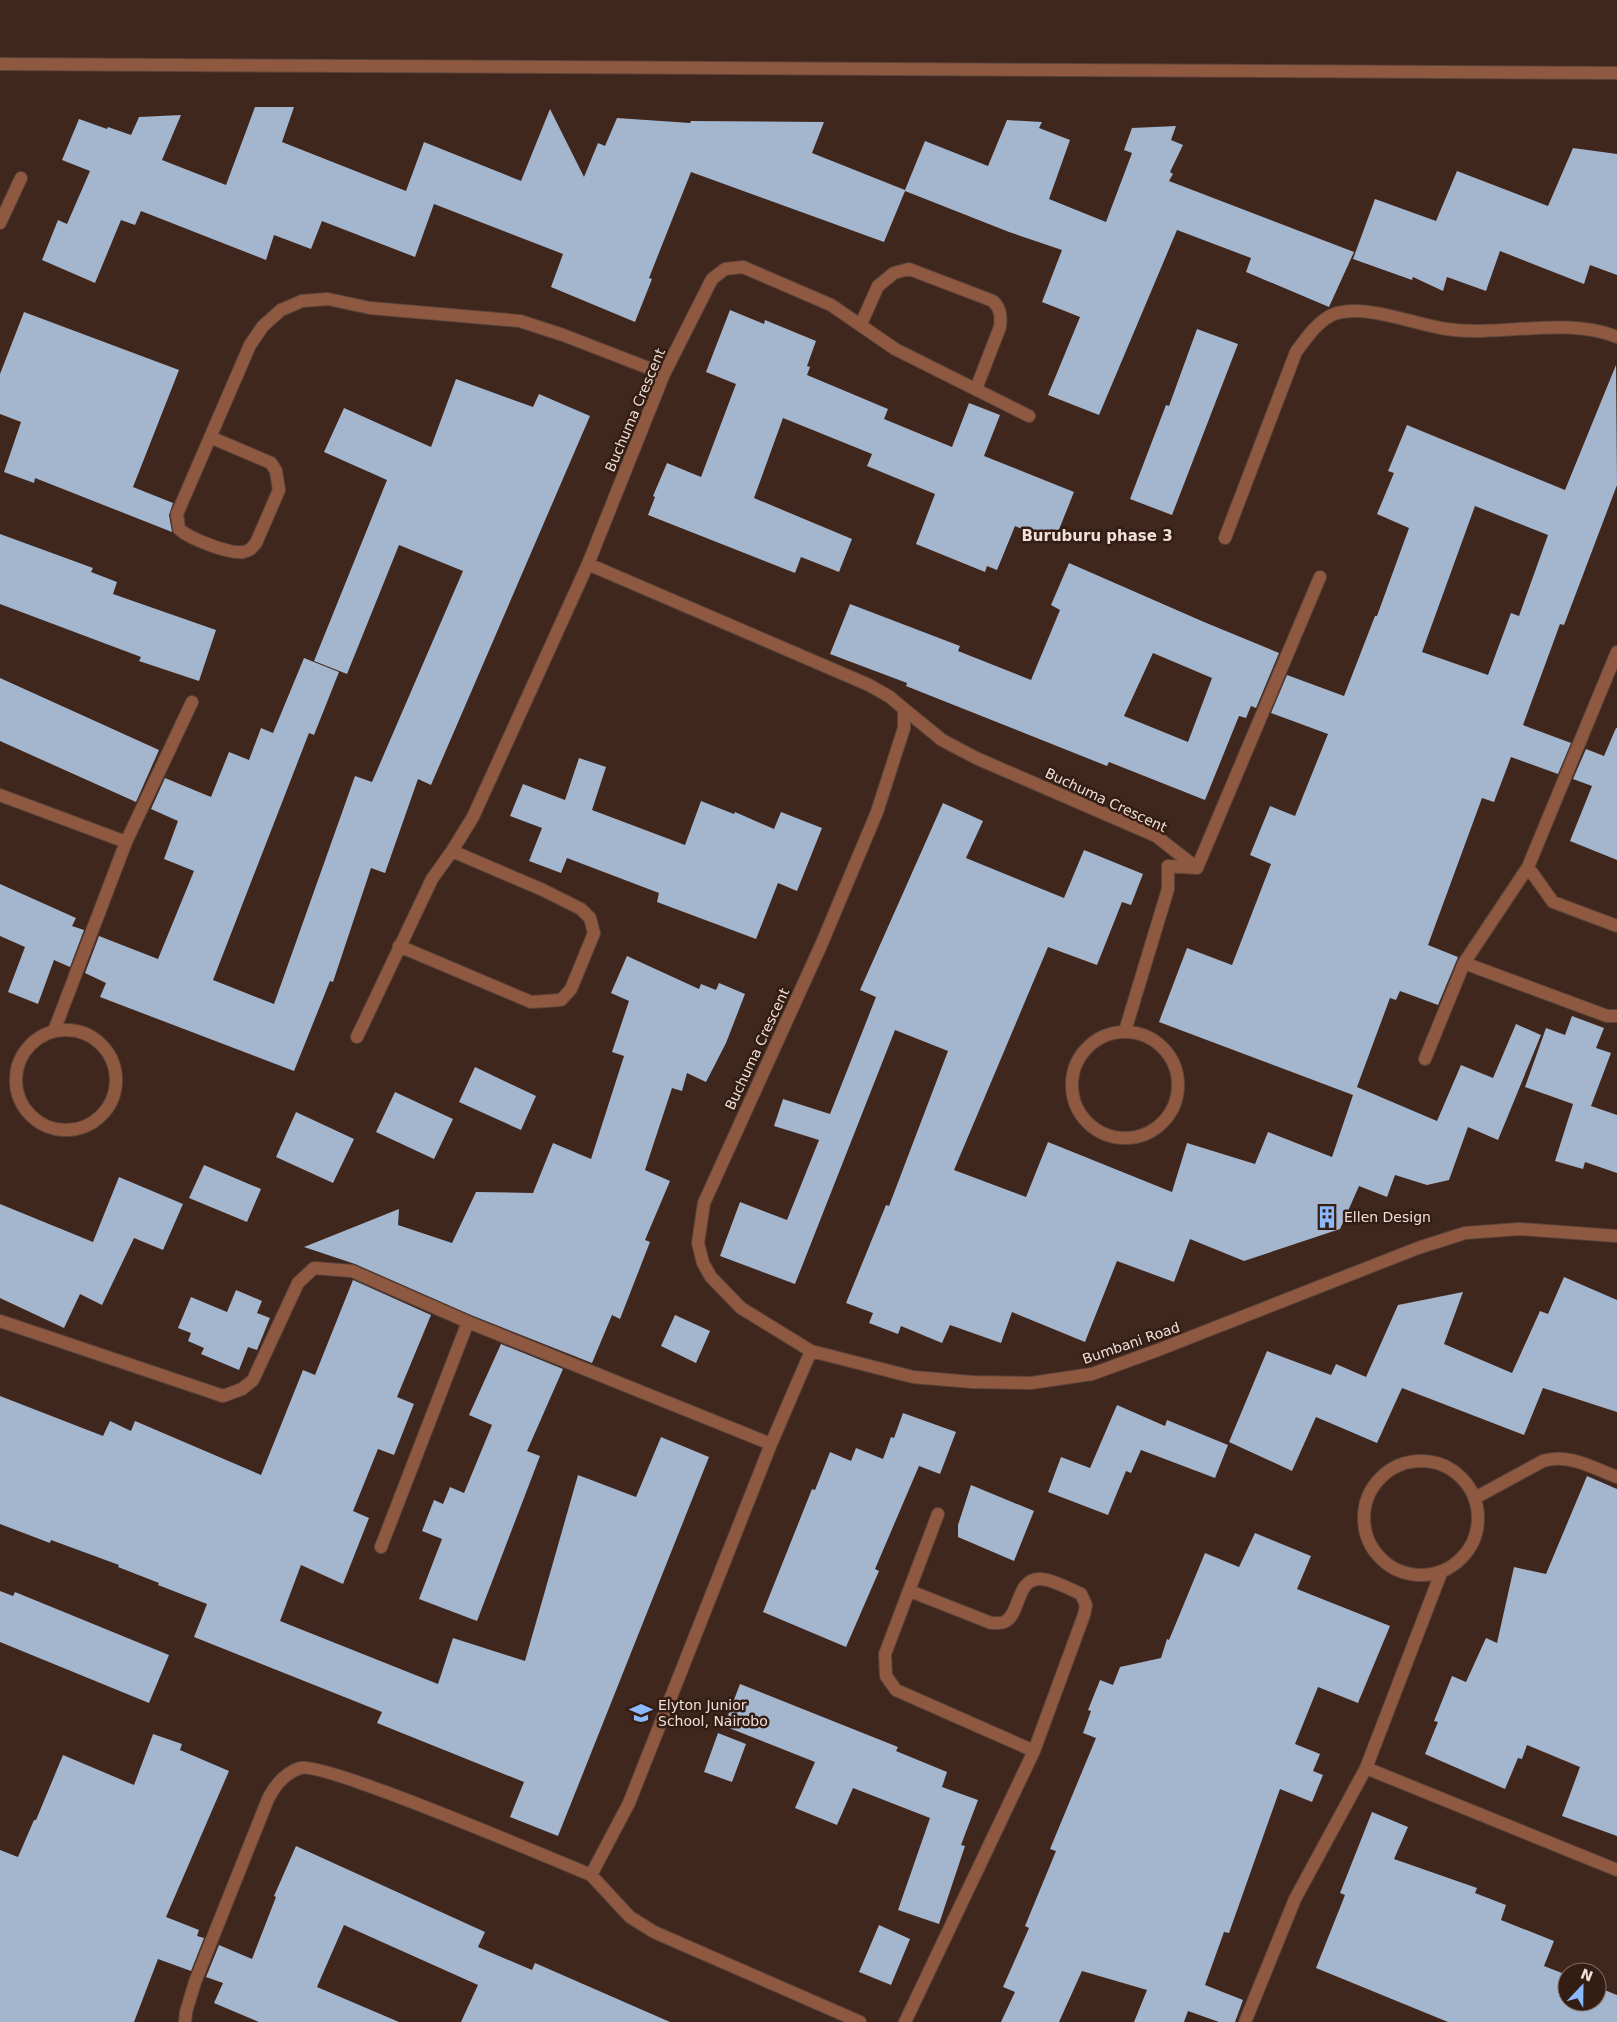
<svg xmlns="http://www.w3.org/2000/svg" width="1617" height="2022" font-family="'DejaVu Sans',sans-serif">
<rect width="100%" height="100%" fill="#3f271d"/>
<path fill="#a4b5ce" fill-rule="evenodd" d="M255,107H294L282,142L406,191L424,142L521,181L550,109L584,177L598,143L605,146L617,118L690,123L691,121L824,122L812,153L905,190L925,141L988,166L1007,120L1042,122L1039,128L1070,140L1049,199L1106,222L1132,153L1124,150L1132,128L1176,126L1171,140L1183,145L1170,172L1173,174L1169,181L1354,252L1329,307L1246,272L1251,258L1177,230L1099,415L1048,395L1080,317L1042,302L1062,250L1009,232L905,191L884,242L691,172L649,278L652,279L635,322L551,287L563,254L434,204L415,257L322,221L311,249L274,235L266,260L141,211L135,225L121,220L95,283L42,260L58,220L67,224L90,171L62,160L79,119L107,129L108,127L131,135L139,117L181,115L162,160L226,185Z
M1573,148L1617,154V275L1590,265L1584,284L1500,251L1486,291L1447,277L1443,291L1413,277L1412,280L1353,259L1375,199L1436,221L1457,171L1548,206Z
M730,310L764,324L765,320L816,341L807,366L810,367L807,375L888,409L884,419L952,447L969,403L1000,415L984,456L1074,492L1054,542L1015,526L997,570L987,566L985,572L916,544L935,494L867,466L872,454L783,418L754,498L852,539L839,572L801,557L795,573L648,515L655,497L653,496L667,463L701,477L736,384L706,372Z
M24,312L179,370L133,487L173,503L169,515L172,532L35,478L34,483L4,472L21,422L0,414V374Z
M1197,329L1238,344L1172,515L1130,499L1166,405L1169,406Z
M1616,365L1617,485L1564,625L1560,624L1523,725L1571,743L1558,774L1511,757L1494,802L1482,798L1428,945L1458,957L1438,1005L1400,991L1396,1000L1390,998L1357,1087L1437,1121L1461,1065L1493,1078L1516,1024L1541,1035L1498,1140L1468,1127L1449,1180L1427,1185L1395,1175L1387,1197L1359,1186L1340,1229L1244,1261L1190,1239L1174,1282L1117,1261L1085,1342L1012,1312L1001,1343L950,1325L942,1343L901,1326L898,1334L869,1323L873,1313L846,1303L886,1205L889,1206L948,1051L895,1030L795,1284L720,1256L740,1202L787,1220L819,1140L774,1126L783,1099L830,1114L876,997L860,990L943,803L983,821L966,858L1064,898L1084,850L1143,874L1131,905L1122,902L1097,965L1048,947L954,1170L1026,1197L1048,1142L1172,1192L1187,1143L1255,1164L1268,1132L1332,1157L1353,1095L1159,1022L1187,948L1232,965L1271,864L1250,855L1270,806L1295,816L1328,734L1271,713L1287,675L1344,696L1375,616H1377L1409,528L1377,514L1394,473L1388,471L1407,425L1565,490ZM1475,506L1548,535L1519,616L1511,613L1488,675L1422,652Z
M456,379L533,407L539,394L590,416L431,785L418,779L385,873L371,868L333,982L330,981L294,1071L100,997L106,983L85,973L99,936L158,959L194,871L164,859L178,821L151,809L165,778L211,797L229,752L249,760L261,728L273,733L304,658L339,672L314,735L309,733L213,980L274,1004L355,776L372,782L463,571L399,545L347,674L314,661L387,480L324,452L344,408L431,447Z
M0,534L93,568L91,572L117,582L113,594L216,630L199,681L139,661L141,657L0,604Z
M1069,563L1204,622L1279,653L1256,708L1251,706L1246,718L1239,716L1205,800L1109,762L1107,766L906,686L907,683L830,654L850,604L960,646L958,651L1031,680L1060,610L1051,605ZM1153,653L1212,678L1188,742L1124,716Z
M0,678L159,750L136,802L0,741Z
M1616,728H1617V860L1570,841L1592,786L1573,779L1586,749L1604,756Z
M579,758L606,767L592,810L685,845L701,801L734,814L735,812L774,829L781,812L822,828L797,891L778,883L756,939L657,902L659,893L567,858L561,873L529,861L542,828L510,816L523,784L565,800Z
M0,884L76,918L72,926L84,930L70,967L54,960L38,1004L8,992L25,947L0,936Z
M627,956L699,989L701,984L716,990L719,983L745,994L726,1043L706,1082L687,1073L682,1091L672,1088L645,1170L670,1181L645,1240L650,1242L620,1319L612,1315L592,1363L471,1315L355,1264L304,1247L399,1209L398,1225L452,1243L476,1192L533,1193L553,1143L591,1159L624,1056L612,1052L629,1001L611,993Z
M1572,1016L1604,1028L1596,1048L1611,1053L1591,1106L1617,1115V1173L1585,1162L1583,1169L1555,1161L1573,1104L1525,1087L1546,1028L1565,1035Z
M475,1067L536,1096L521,1130L459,1102Z
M395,1092L453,1119L434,1159L376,1132Z
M296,1112L354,1139L333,1183L276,1157Z
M204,1165L261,1189L247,1222L189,1198Z
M119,1177L183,1204L163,1250L134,1238L102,1305L80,1294L64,1328L0,1298V1204L93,1242Z
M1564,1277L1617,1300V1412L1543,1388L1524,1435L1402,1388L1377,1443L1316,1417L1292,1471L1229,1442L1267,1351L1331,1375L1336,1364L1366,1377L1398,1305L1463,1292L1444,1344L1512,1373L1540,1311L1548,1314Z
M353,1280L431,1315L397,1397L414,1404L394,1455L378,1449L353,1511L369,1518L343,1584L301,1565L280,1621L438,1684L453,1638L525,1661L578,1475L636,1497L661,1437L709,1457L558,1836L510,1817L524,1782L377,1723L382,1712L194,1637L207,1604L158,1585L159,1583L118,1567L119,1565L51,1540L50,1543L0,1524V1396L103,1436L110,1421L131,1431L135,1421L261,1475L303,1370L315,1375Z
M236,1290L262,1301L257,1313L270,1318L257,1350L248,1347L239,1370L201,1354L204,1348L188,1341L191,1333L178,1328L191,1297L227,1312Z
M675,1315L710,1331L696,1363L661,1346Z
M501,1344L563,1369L527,1451L540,1456L477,1621L419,1599L442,1539L422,1531L434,1500L443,1504L450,1487L464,1493L492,1425L469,1415Z
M1117,1405L1165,1426L1167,1420L1228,1445L1215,1478L1141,1450L1131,1473L1126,1471L1108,1515L1048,1492L1061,1457L1090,1468Z
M903,1413L956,1432L940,1474L919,1466L875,1569L879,1571L846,1647L763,1612L812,1489L815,1490L830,1452L851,1461L856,1448L883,1459L891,1437L894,1438Z
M1587,1476L1617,1489V1836L1562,1816L1580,1767L1527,1745L1522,1759L1518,1758L1505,1789L1425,1754L1438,1722L1434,1721L1452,1676L1466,1682L1486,1638L1497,1643L1514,1567L1546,1574Z
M971,1485L1034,1511L1014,1561L958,1537V1525Z
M1255,1533L1311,1556L1297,1589L1390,1626L1358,1703L1318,1687L1295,1744L1320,1754L1313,1771L1323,1775L1312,1802L1280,1789L1229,1933L1224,1932L1205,1985L1243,2000L1235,2022H1219L1188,2011L1184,2022H1134L1147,1990L1082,1971L1059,2022H1001L1015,1992L1003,1987L1029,1928L1025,1926L1056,1851L1050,1849L1096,1738L1083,1733L1091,1711L1088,1710L1100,1680L1113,1685L1120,1667L1161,1658L1167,1639L1169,1640L1205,1553L1239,1567Z
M0,1591L13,1596L15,1592L169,1655L149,1703L0,1642Z
M740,1684L898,1747L896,1751L947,1772L942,1787L978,1800L961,1845L965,1846L939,1924L898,1910L930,1818L853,1788L837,1825L795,1808L815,1762L724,1726Z
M718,1733L746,1744L732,1782L704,1772Z
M153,1734L182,1744L180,1750L229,1771L166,1917L199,1930L197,1936L204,1938L191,1971L158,1959L134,2022H0V1850L18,1857L34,1820H36L63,1755L134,1785Z
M1372,1812L1408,1827L1394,1859L1477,1888L1475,1893L1506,1905L1501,1920L1554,1941L1544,1966L1567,1975V2002H1597V1987L1617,1995V2022H1448L1316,1968L1345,1895L1340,1893Z
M296,1846L485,1932L478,1947L532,1970L535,1963L670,2022H461L478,1985L344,1925L317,1987L399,2022H259L214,2003L223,1983L206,1977L219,1945L252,1959L276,1897L274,1896Z
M879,1925L910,1939L891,1985L859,1972Z"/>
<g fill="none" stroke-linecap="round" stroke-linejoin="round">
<defs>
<path id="minor" d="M0,223L21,178
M861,324L878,286L894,273L909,269L993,301C1001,309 1001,316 1000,327L976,389
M1029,416L895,349L831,305L743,267L725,269L712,279L664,374L588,564L869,685L890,697L904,709V728L877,812L822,943L704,1203L698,1243L703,1263L711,1277L741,1308L811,1351L913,1377L972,1382L1031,1383L1092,1374L1158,1350L1418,1248L1465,1233L1519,1229L1617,1236
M210,437L271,463L276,471L279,490L256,543C252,548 250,551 243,552C229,554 190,539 179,529L177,514L250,345L263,326L281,310L302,301L328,299L370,308L520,321L563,335L664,374
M1225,538L1296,352C1306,338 1320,318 1337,313C1370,305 1413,324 1446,329C1501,337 1565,316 1617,337
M904,709L942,740L976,758L1156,836L1197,868L1168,866V889L1125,1031
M0,795L126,842L54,1031
M126,842L192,702
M1528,867L1553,902L1617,926
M1197,868L1320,577
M399,946L531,1002L561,1000L571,989L594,933L590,918L581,909L543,890L452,851
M1464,963L1607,1016H1617
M16 1080a50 50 0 1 1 100 0a50 50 0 1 1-100 0Z
M1072 1085a53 53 0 1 1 106 0a53 53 0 1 1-106 0Z
M357,1037L432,879L452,851L473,817L588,564
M1425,1059L1464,963L1528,867L1617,652
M0,1321L223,1396L242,1389L253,1380L298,1283L314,1268L352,1271L468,1322L771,1444
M811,1351L771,1444L629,1803L591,1875L630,1917L654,1932L860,2022
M1364 1518a57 57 0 1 1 114 0a57 57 0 1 1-114 0Z
M1475,1498L1543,1461C1568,1453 1594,1468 1617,1477
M381,1547L468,1322
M910,1591L991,1623C996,1623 1002,1624 1006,1621C1021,1612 1016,1578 1041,1579C1055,1580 1069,1589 1081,1594L1086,1605L1084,1615L1034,1751
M1366,1768L1441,1573
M185,2022L186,2012L195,1982L268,1799C275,1785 285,1773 300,1768C324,1761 552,1859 591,1875
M905,2022L1034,1751L896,1690L886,1676L885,1654L938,1514
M1245,2022L1295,1899L1366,1768L1617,1870"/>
<path id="tertiary" d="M0,64L1617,73"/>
</defs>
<use href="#minor" stroke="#5b453b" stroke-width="14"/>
<use href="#tertiary" stroke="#5b453b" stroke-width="14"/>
<use href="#minor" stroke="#8f5840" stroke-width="12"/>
<use href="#tertiary" stroke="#8f5840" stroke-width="12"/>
</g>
<defs>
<symbol id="building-bare" viewBox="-9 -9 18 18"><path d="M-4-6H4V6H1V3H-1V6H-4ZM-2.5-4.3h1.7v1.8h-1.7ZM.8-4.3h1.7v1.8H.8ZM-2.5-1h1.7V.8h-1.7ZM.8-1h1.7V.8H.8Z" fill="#8bb9fc" stroke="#341d13" stroke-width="2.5" paint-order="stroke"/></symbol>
<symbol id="school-bare" viewBox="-9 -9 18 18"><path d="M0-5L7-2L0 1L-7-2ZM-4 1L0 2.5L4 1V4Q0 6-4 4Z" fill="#8bb9fc" stroke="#341d13" stroke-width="2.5" paint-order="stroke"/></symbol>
</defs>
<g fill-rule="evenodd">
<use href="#building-bare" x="1311" y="1201" width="32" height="32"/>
<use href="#school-bare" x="625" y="1697" width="32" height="32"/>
</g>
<g text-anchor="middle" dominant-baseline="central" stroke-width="5" stroke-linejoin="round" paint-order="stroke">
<g font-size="14" fill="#f0e0d9" stroke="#341d13">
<text transform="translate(635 410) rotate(-67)">Buchuma Crescent</text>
<text transform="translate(1106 800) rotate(25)">Buchuma Crescent</text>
<text transform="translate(757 1049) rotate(-65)">Buchuma Crescent</text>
<text transform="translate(1131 1343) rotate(-19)">Bumbani Road</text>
</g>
<g font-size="14" fill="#f0e0d9" stroke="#341d13" text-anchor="start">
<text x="1344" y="1217">Ellen Design</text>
<text x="658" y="1705">Elyton Junior<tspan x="658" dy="16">School, Nairobo</tspan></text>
</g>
<g font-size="15" font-weight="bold" fill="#f0e0d9" stroke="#341d13">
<text x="1097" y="536">Buruburu phase 3</text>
</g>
</g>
<g transform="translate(1582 1987) rotate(22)"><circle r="24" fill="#341d13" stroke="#7f6b62"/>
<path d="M0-4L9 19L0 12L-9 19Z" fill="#8bb9fc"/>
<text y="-8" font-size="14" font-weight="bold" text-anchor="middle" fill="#f0e0d9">N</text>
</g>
</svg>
